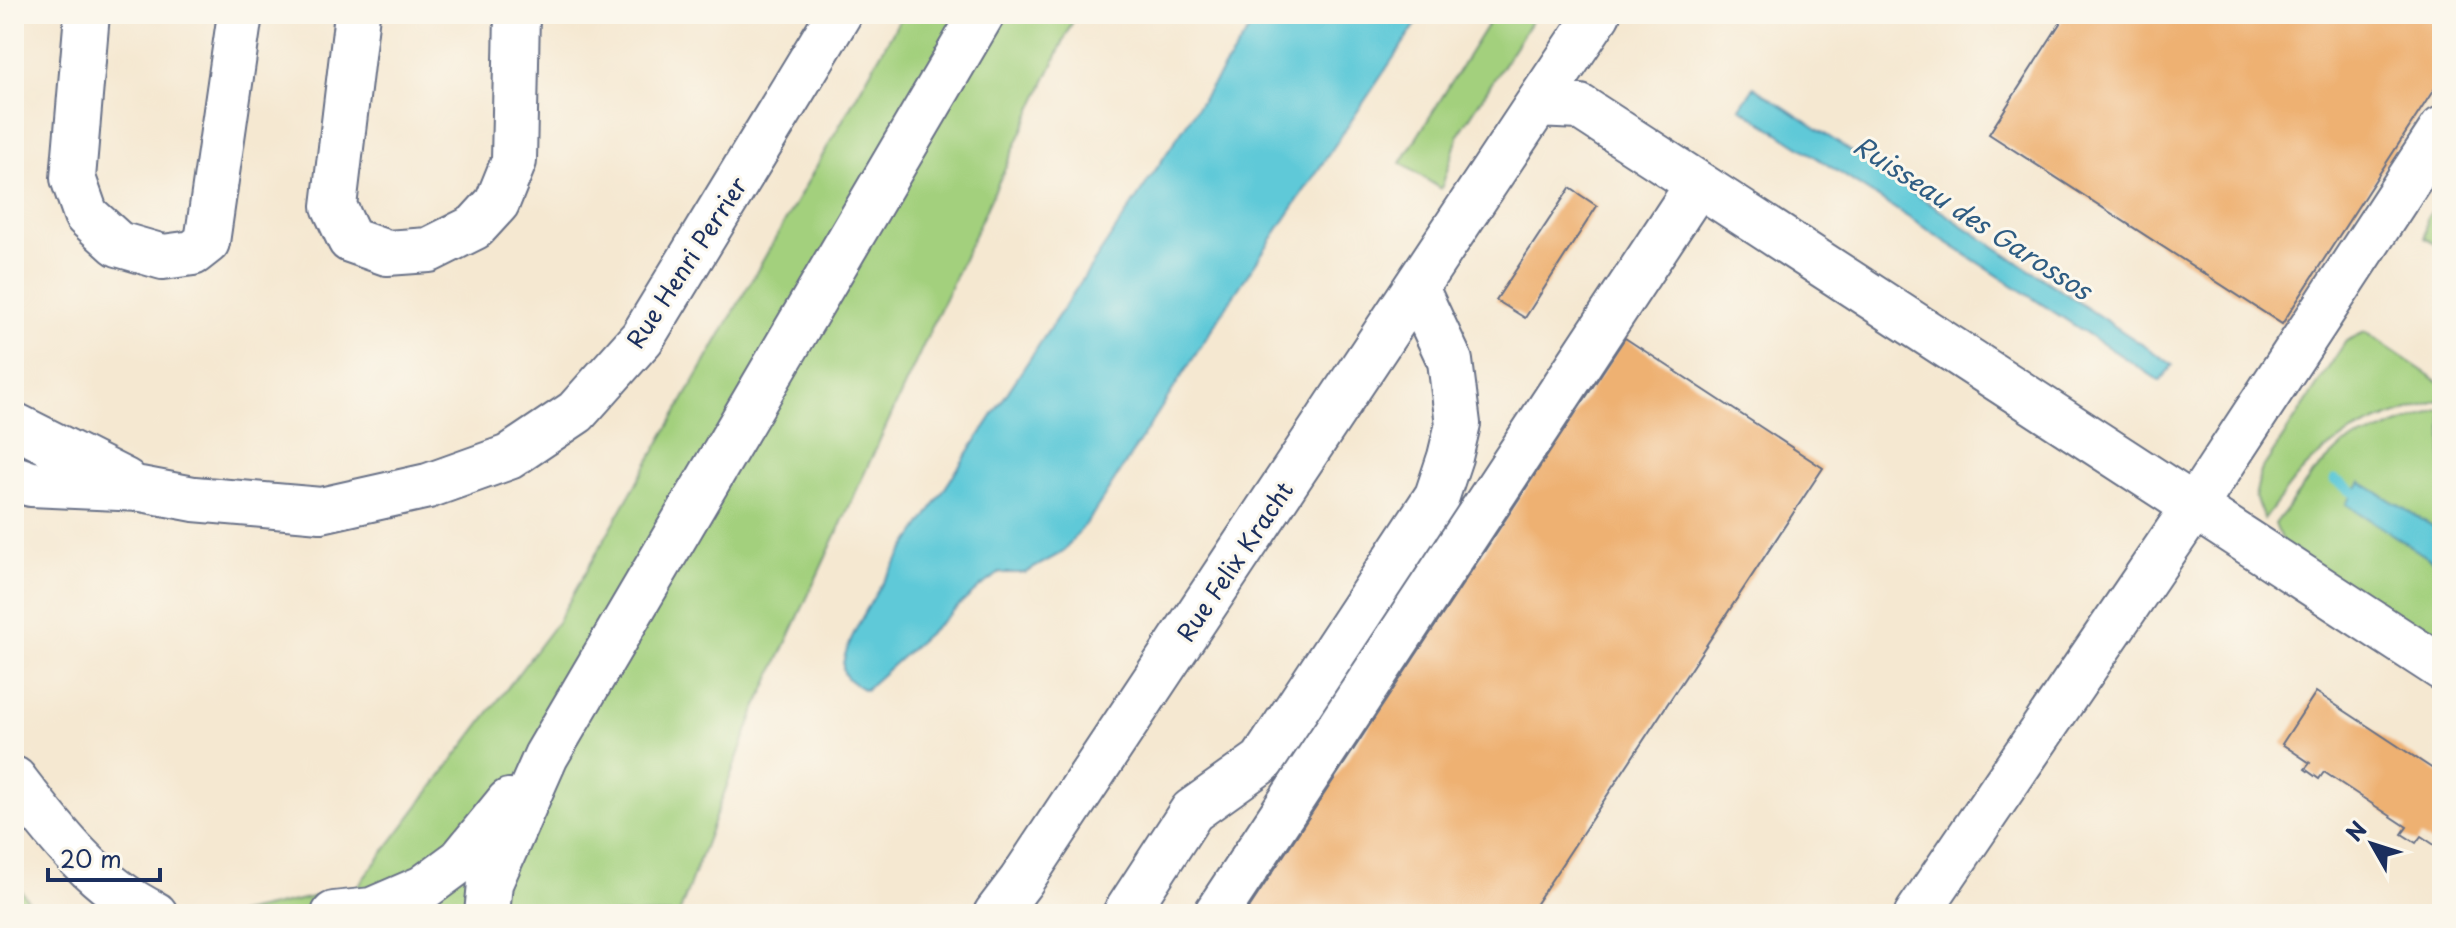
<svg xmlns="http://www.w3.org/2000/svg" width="2456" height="928" font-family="'Playpen Sans',sans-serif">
<rect width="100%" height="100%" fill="#fbf7ec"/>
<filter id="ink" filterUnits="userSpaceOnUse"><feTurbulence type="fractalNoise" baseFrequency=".0125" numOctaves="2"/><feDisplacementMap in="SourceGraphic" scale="16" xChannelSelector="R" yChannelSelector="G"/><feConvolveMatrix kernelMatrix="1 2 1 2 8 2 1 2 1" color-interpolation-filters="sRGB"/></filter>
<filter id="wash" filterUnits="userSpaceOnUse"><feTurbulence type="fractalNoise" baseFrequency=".006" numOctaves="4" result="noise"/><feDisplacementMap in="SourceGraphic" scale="32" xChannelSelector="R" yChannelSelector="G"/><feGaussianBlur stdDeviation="1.8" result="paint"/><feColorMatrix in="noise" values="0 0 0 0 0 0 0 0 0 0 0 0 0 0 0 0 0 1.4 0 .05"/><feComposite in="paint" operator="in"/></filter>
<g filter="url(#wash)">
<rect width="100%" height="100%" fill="#f5e8d1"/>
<path fill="#a3d07d" stroke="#5f806e" stroke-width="2" d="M903,14H1076L754,713L679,914H237L357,887L558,621Z
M1494,14H1536L1459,134L1441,189L1401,163Z
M2442,198V249L2425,238L2427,218Z
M2365,332L2442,384V396L2439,400C2395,415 2351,426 2316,458C2296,475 2280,499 2264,520L2255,497L2261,471L2346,341Z
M2442,409V647L2282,542L2275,524L2312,475L2344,444Z
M14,881L38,914H14Z"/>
<path fill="#5ec9d8" stroke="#3c7c9b" stroke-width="2" d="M1260,14H1423L1232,298L1091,517L1063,552L1025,573H1000L981,586L865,690C855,684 842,679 843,665C846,631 908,545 929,513C1037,345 1149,180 1260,14Z
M1754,87L2173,365L2160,381L1740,108Z
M2361,482L2442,532V567L2346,504Z"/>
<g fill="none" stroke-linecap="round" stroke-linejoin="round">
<path stroke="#5ec9d8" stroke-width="11" d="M2335,480L2365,500"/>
</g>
<g id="blocks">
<path fill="#eeb172" d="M2066,14H2442V77L2282,324L1989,134Z
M1570,188L1597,206L1525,318L1496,300Z
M1625,338L1823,468L1529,914H1245Z
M2316,692L2442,775V850L2421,836L2416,843L2402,834L2407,827L2324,772L2319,779L2305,769L2310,763L2282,744Z"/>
</g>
</g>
<g filter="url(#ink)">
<use href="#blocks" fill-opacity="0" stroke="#677086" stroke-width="2"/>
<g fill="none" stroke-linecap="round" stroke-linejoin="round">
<defs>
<path id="minor" d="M87,14L73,178L86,215L118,244L163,257L193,253L207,242L240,14
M357,14L334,206L350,240L387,253L429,250L475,227L497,203L514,161L517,14
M1537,105L1598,14
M14,425L125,481
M14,478L31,484L141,489L194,499L321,510L428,486L509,457L576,412L642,338L839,14
M996,914L1021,881L1537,105L1580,107L2442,668
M1125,914L1192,811L1262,761L1437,496L1450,457L1458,424L1450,361L1416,288
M1216,914L1698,184
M1917,914L2194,507L2442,129"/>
<path id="major" d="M14,779C54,831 94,885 155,914
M372,910L423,888L461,860L509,801
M334,914L372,910L392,914
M487,914L490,883L546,756L982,14"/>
</defs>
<use href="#minor" stroke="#677086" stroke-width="48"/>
<use href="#major" stroke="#677086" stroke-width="48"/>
<use href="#minor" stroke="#fff" stroke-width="44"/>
<use href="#major" stroke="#fff" stroke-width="44"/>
</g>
</g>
<g text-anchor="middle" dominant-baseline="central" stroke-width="6" stroke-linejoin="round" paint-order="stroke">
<g font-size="24" fill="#1b2f5e" stroke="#fbf7ec">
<text transform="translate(686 262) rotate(-57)">Rue Henri Perrier</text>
<text transform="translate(1234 561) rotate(-56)">Rue Felix Kracht</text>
</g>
<g font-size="26" font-style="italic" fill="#2f5d83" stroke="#fbf7ec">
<text transform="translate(1973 217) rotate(33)">Ruisseau des Garossos</text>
</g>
</g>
<rect width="2456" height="928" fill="none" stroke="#fbf7ec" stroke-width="48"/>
<g transform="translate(2372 844) rotate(309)" stroke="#fbf7ec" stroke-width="6" paint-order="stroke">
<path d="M0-6L14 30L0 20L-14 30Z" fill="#1b2f5e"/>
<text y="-12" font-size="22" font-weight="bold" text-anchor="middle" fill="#1b2f5e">N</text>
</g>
<path d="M48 868v12h112v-12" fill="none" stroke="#1b2f5e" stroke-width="4"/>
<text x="60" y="868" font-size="24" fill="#1b2f5e" stroke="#fbf7ec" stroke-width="6" paint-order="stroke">20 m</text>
</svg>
